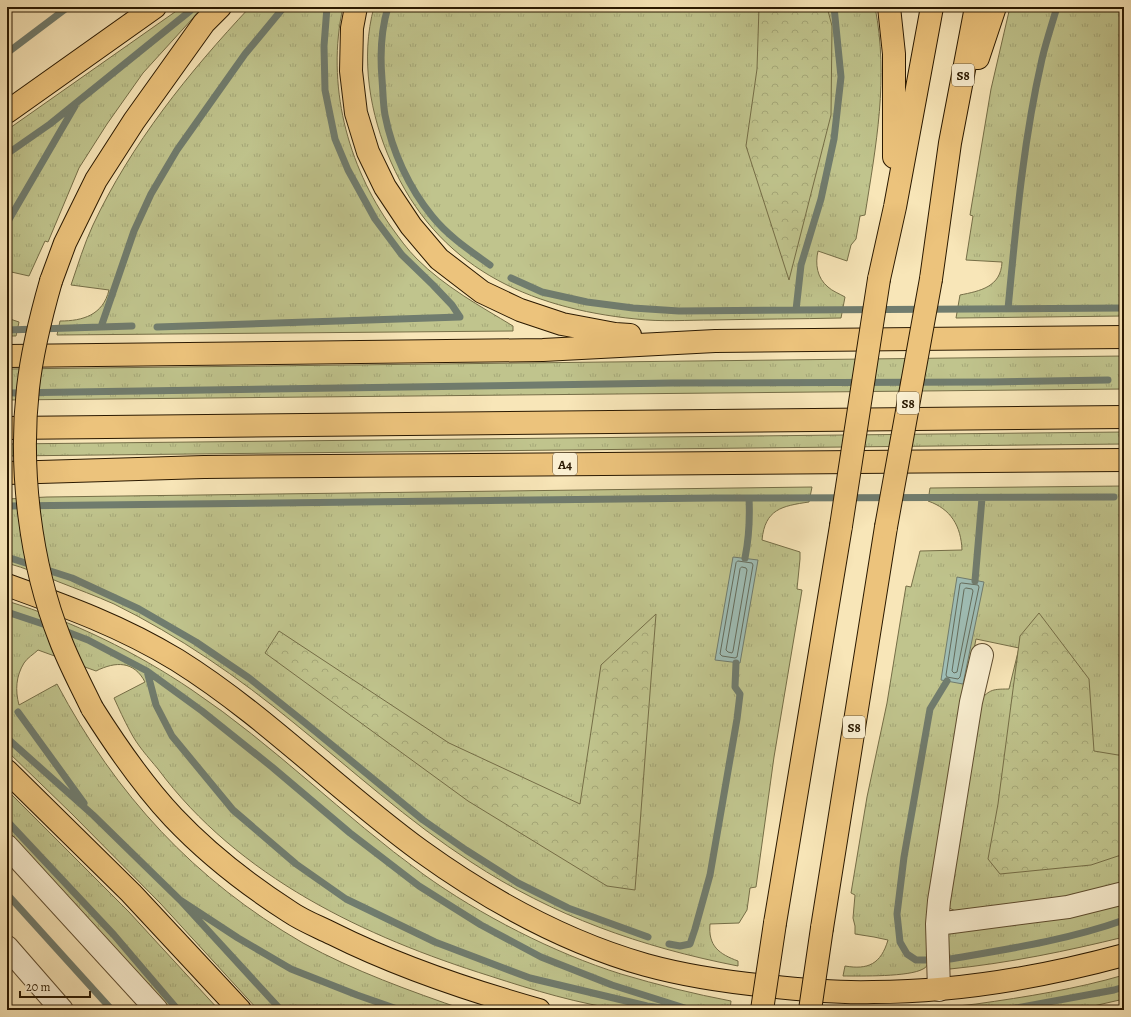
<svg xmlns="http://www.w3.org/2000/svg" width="1131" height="1017" font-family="Alegreya,serif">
<defs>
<pattern id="grass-tufts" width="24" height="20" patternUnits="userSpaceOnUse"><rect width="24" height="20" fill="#c0c48d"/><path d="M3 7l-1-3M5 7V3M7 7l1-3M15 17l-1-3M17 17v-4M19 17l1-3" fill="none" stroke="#a5a878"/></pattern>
<pattern id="forest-crowns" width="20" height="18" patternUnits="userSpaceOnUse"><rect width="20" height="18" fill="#c0c48d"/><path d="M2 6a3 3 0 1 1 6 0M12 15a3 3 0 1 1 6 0" fill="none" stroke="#a5a878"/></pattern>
</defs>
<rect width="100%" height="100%" fill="#f8e6b8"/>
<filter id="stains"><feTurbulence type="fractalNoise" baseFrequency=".005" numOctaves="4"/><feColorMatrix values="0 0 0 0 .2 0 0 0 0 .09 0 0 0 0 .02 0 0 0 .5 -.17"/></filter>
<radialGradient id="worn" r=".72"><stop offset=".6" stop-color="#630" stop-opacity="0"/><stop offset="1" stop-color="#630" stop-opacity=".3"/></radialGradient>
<path fill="url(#grass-tufts)" stroke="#756e47" d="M182,7H203L143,73L107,124L79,168L48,242L45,241L29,276L7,271V130Z
M250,7H343C326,84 347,165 392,228C400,239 407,249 417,259C445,287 480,306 513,326V331L57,335L60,321C83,321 103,315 109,290L71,285C78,265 84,244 93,225C131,144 189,72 250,7Z
M374,7H875C889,78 876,145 865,215L860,216L856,239L851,245L847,261L818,251C815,264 817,278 828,287C832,291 840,294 845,297L841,318C799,319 756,319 713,320C688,320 661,322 636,319C527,308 437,267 391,162C370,115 360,58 374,7Z
M1010,7H1124V316L956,318L960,295C980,291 1001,287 1002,262L966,260L973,216L970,215L991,89Z
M7,318L19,322L16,336H7Z
M1124,356V389L7,400V369Z
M1124,432V444L7,456V444Z
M1124,486V885L1067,899L958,912L949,908L946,901L977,703C990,690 990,689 1009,689L1019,648L976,639L964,701L929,962C927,965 926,968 923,969C909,977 861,976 843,976L845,966C868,970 881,964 888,940L874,937L855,934V926L853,918L855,895L851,893L867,797L887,703L906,586L911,587L920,551L962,550C961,526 951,509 928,501L930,488Z
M812,487L809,502C782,506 765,509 762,540L800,552V559L797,589L802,590L774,757L756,887L750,888L747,910L739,923L710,924C708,946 719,954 738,961V966C641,947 553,916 471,862C408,821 352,770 294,723C238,677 179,636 114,604C96,596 77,589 59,582C42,575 25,568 7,563V499L47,497Z
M7,601C72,621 136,652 192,690C274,745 343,816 423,874C480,915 554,953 621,974C658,985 694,994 731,1001L730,1010C707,1010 684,1010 661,1010C649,1010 636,1011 624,1010C579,1004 533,990 490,976C365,937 238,877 158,769C148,757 137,745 130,731C124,720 119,709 114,698L145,682C134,661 116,661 96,671L38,650C34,654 27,658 24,663C16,676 15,690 19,705L57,684C116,795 194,880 303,943C354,971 410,991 465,1010H258L160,903L73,815L7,751Z
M7,790L129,912L219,1010H164L7,838Z
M1124,901V937C1067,951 1009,963 950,969L947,965L945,939L950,932Z
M1124,975V999L1076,1010H915C936,1009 956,1006 976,1004C1026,997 1076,989 1124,975Z"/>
<path fill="url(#forest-crowns)" stroke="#756e47" d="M759,7H827L832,26L831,115L789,280L746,146L757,69Z
M1039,613L1089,679L1094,751L1124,756V854L1091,865L1000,874L988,859L998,804L1020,636Z
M656,614L635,890L607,886L468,801L265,653L279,631L449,743L580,804L601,665Z"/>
<path fill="#9fbeb6" stroke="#707c6e" d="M733,557L758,560L740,663L715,660Z
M957,577L984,582L963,684L941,680Z"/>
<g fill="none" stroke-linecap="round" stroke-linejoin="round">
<path stroke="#646c5c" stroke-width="1" d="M738,561L752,563L753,565L737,657L735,658L722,656L720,654L736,563Z
M742,567L746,568L747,570L733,651L732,653L728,652L726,650L740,569Z
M962,583L978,585L979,587L960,677L958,679L947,677L946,675L960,584Z
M966,588L972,589L973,591L957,672L954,673L952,671L964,590Z"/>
<path stroke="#707c6e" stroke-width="7" d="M388,7C381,30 380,55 382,79C383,91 383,104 385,115C392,151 409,188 432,216C448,236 469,250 490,265
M834,7L841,77L834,139L821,199L801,265L796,310L1124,308
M7,53L68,7
M7,154L50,124L190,11
M7,223L75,106
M511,278L542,292L587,302L633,308L679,311L796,310
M1008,309C1016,225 1023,142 1042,59C1046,42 1052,24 1057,7
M101,327L134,231L151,194L177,150L245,54L284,7
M157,327L460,317L452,305L433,285L402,255L375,219L348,170L335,139L325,90L324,46L327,7
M7,330L132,326
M7,393L672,383L991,382L1108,380
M7,506L715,498L1114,497
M7,557L72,578L139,609L196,642L249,678L304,722L423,820L466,850L518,883L568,908L648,937
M745,558C749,538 750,519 749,498
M975,581L982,498
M7,612L52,627
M62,630L88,640L147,671L202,711L272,767L350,833L419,886L481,925L541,957L612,985L691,1010
M147,671L156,705L172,736L233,810L296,864L346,899L435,942L530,978L647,1006L679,1010
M18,712L84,803
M7,738L93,815L180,900
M7,821L114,935L178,1010
M7,894L112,1010
M669,944L680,946L690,944L695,929L710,875L737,719L740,694L735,687L736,663
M950,959C1008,949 1068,940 1124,920
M926,960H916L907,954L900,942L897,914L904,857L930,709L947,681
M281,1010L180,900L238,938L291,969L357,995L400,1010
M1005,1010L1114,990L1124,987"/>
<defs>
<path id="minor" d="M7,846L157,1010
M937,924L1068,907L1124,893
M7,947L62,1010
M939,990L937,924L939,901L971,702L982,655"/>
<path id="highway" d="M356,7L352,28L351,71L356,113L368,152L385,187L411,226L439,259L482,292L520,310L562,324L615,334L630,335
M889,7L894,54V157
M978,58L995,7
M7,112L155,7
M879,279L895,207L932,7
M931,279L950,143L976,7
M51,281L65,243L96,180L134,121L204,23L220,7
M7,356L543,350L715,341L1124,337
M7,428L1124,417
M7,473L204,467L1124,460
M7,585C68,607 121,626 177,660C265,715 337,790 421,851C489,900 565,942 646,965C686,976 727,982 768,986C803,990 838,993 873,992C957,992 1043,977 1124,955
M92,708C116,746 142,784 173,817C207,853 248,885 290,912C303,921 319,927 333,934C399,967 468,990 539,1010
M7,771L131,893L240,1010
M775,923L841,526
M822,928L886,527"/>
</defs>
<use href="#minor" stroke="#5e4c2f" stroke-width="24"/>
<use href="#highway" stroke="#2a1901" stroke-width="24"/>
<use href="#minor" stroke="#faefd1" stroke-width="22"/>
<use href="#highway" stroke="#ecc37c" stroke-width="22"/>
<defs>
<path id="highway-bridge" d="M51,281C41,316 32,352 28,388C19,469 30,563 60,639C69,663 81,685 92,708
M841,526L879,279
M886,527L931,279
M762,1010L775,923
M810,1010L822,928"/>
</defs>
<use href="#highway-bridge" stroke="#2a1901" stroke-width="24" stroke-linecap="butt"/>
<use href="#highway-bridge" stroke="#ecc37c" stroke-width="22"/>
</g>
<g text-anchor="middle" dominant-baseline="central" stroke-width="4" stroke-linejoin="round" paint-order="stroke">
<g fill="#faefd1" stroke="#68593f" stroke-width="1">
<rect x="952" y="64" width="22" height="22" rx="3"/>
<rect x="897" y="392" width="22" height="22" rx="3"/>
<rect x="553" y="453" width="24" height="22" rx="3"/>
<rect x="843" y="716" width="22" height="22" rx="3"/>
</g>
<g font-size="13" font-weight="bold" fill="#2a1901">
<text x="963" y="75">S8</text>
<text x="908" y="403">S8</text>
<text x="565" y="464">A4</text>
<text x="854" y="727">S8</text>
</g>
</g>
<rect width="1131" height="1017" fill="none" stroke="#f8e6b8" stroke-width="24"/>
<rect x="8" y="8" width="1115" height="1001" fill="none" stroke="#2a1901" stroke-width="2"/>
<rect x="12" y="12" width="1107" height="993" fill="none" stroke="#2a1901"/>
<path d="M20 991v6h70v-6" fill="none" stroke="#2a1901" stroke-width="2"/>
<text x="26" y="991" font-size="12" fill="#2a1901" stroke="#faefd1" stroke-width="3" paint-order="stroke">20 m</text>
<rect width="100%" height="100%" filter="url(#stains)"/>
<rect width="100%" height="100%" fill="url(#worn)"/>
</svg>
